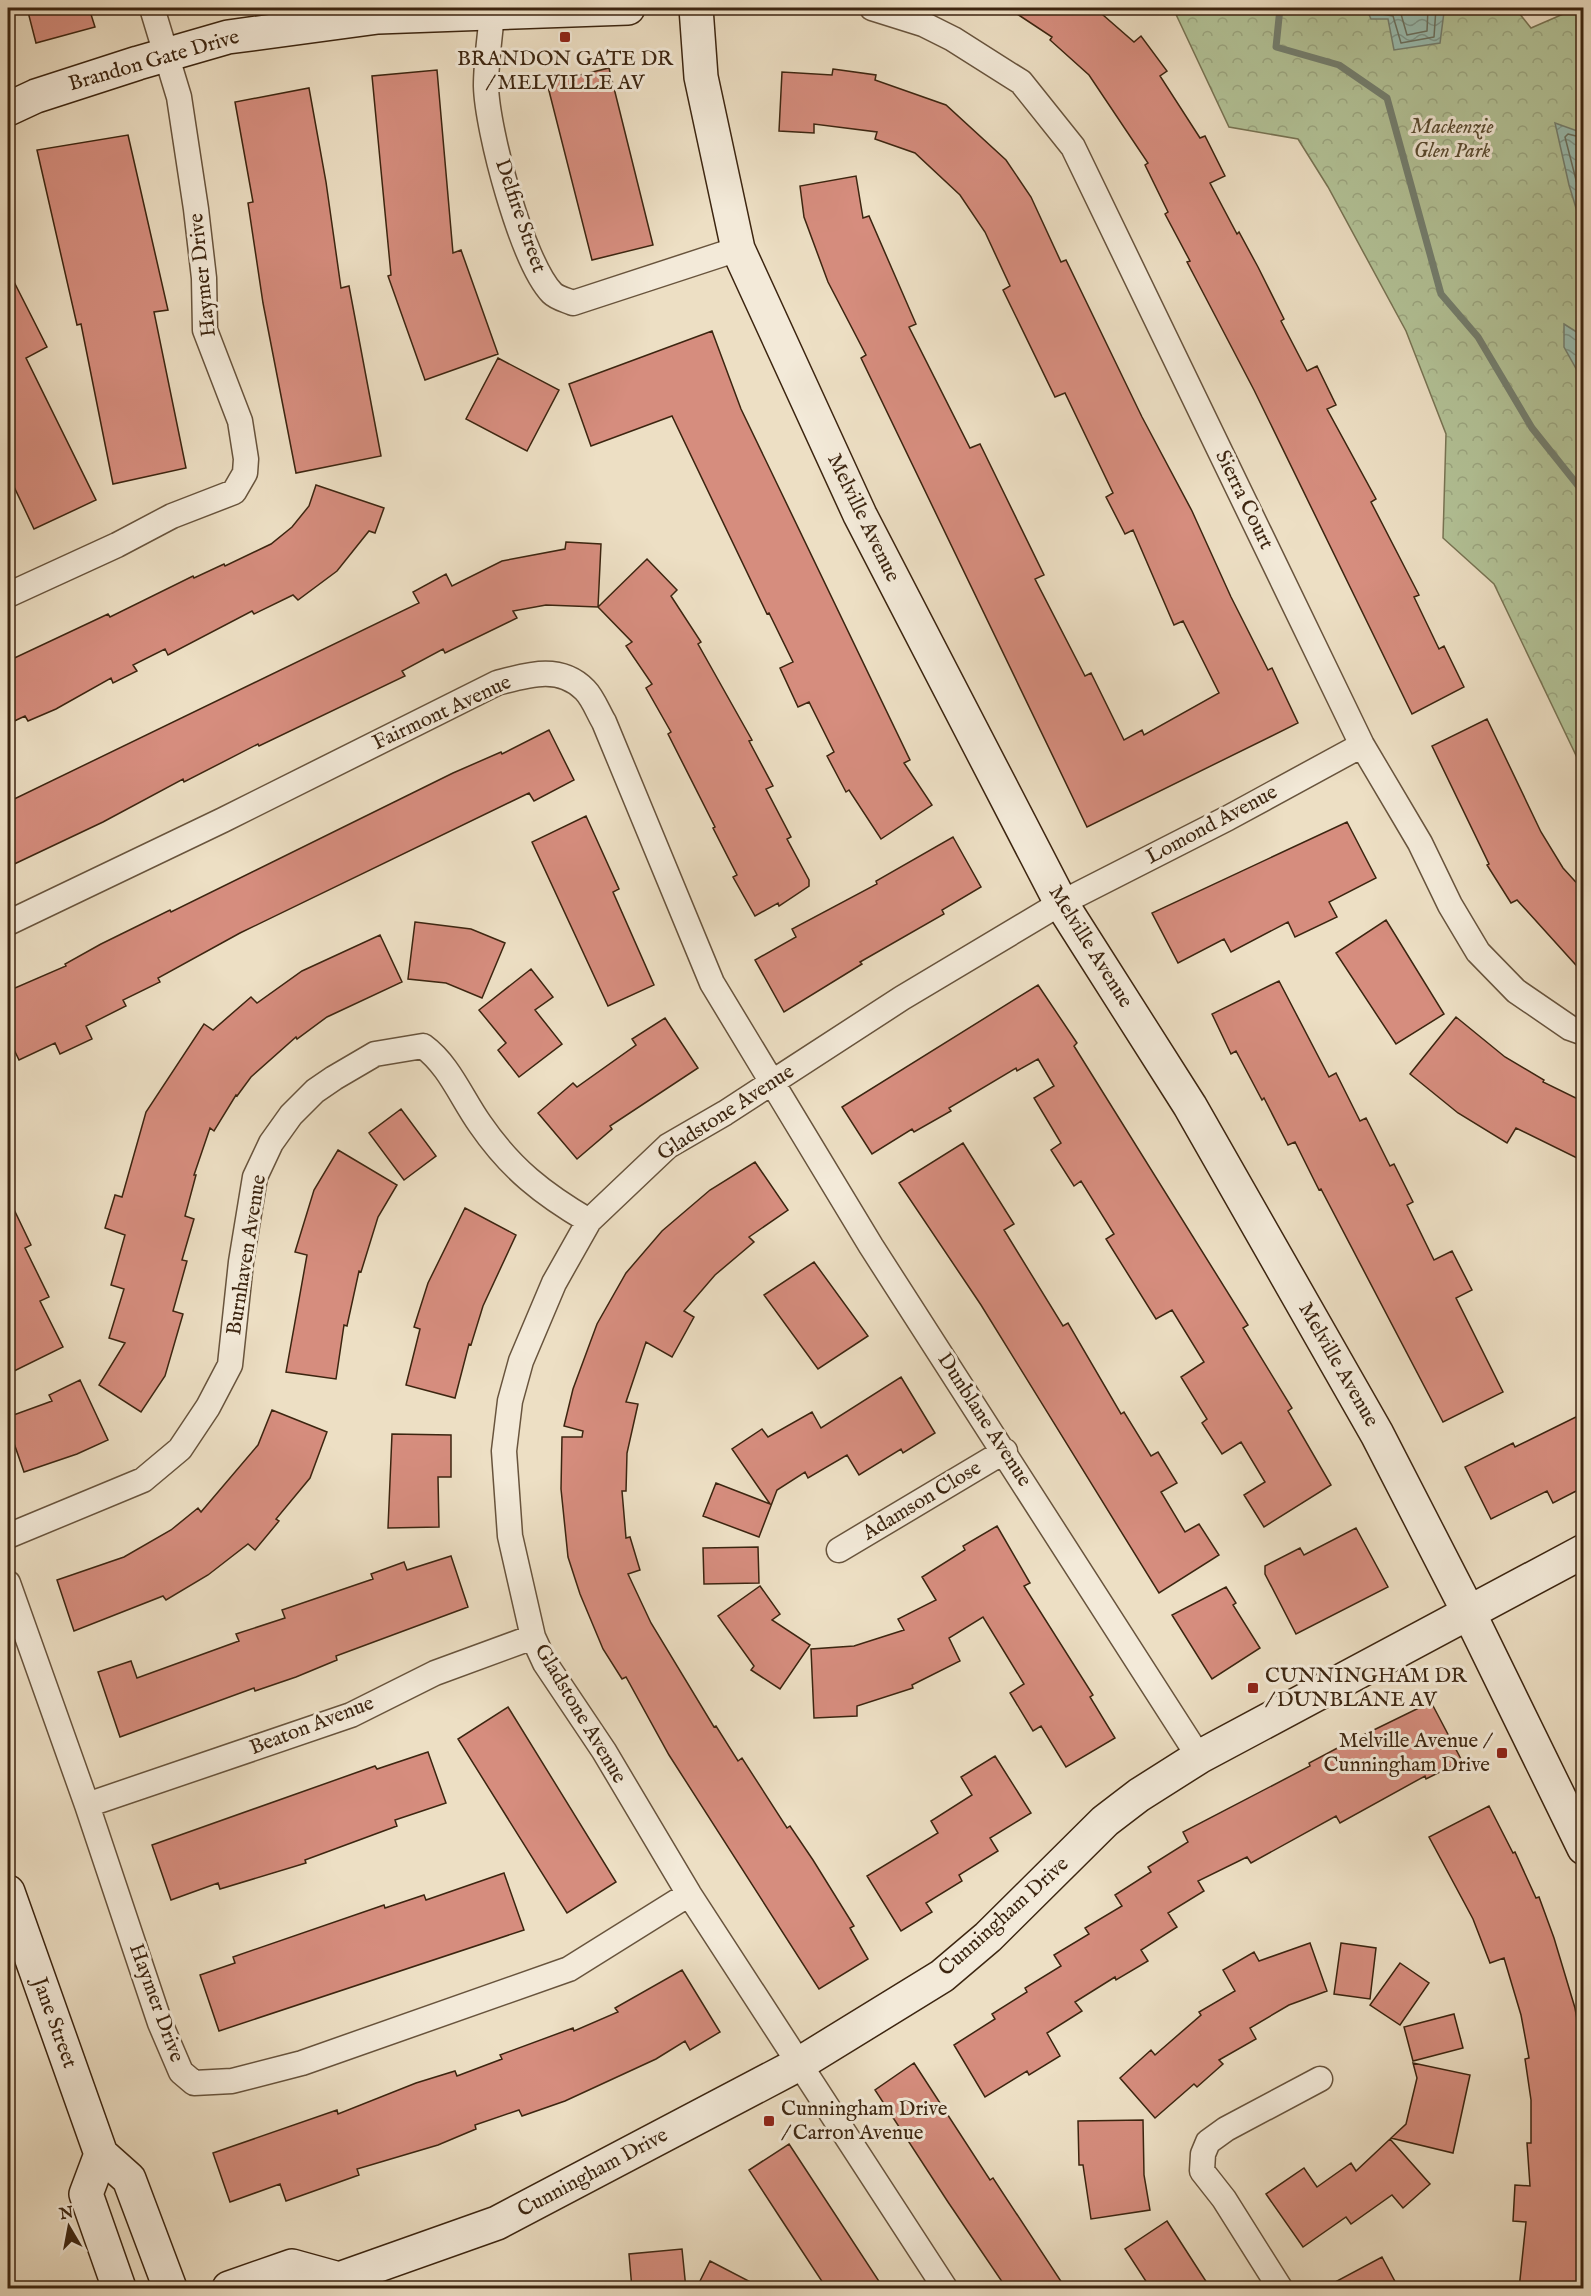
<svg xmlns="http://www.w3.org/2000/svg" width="1591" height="2296" font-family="'IM FELL English',serif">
<defs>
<pattern id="forest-crowns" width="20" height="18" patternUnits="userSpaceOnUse" patternTransform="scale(1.5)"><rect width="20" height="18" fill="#b3c398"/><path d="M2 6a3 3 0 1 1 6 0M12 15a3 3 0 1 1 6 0" fill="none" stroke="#9ba782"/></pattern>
<pattern id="water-waves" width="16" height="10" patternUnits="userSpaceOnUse" patternTransform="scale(1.5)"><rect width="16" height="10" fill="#99bdb1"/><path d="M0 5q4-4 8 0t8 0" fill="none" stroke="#7e998f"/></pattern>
</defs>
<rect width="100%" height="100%" fill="#eddfc4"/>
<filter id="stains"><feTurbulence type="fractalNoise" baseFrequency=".00333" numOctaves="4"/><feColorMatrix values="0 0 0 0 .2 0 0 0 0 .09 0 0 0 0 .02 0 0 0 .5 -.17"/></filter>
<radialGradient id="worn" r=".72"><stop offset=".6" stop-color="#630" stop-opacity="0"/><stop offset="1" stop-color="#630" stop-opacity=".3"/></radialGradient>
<path fill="url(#forest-crowns)" stroke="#787454" stroke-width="1.5" d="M1173,8H1515L1531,28L1577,8H1583V770L1494,584L1443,538L1446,434L1406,331L1328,187L1298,139L1229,127Z"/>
<path fill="url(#water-waves)" stroke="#748071" stroke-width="1.5" d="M1366,8H1439L1444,12L1440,43L1394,50L1388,19H1371Z
M1555,123L1583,133V231L1569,185Z
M1564,324L1583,336V381L1564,347Z"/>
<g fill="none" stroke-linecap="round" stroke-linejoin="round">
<path stroke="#6a7160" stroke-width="1.5" d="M1372,8L1376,13L1393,16L1401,43L1434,37L1436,8
M1395,8L1401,14L1407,35L1427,31L1428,8
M1584,138L1568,134L1565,137L1584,211"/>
<path stroke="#748071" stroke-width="7" d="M1280,8L1276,47L1339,65L1387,98L1441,294L1478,337L1532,428L1584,493"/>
</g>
<path fill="#d68d7e" stroke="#3c2510" stroke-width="1.5" d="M27,8H89L95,27L36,43Z
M1008,8H1095L1134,42L1141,36L1167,71L1160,76L1200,138L1205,136L1225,176L1210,183L1237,234L1239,232L1258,267L1284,319L1281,321L1307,371L1317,366L1336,405L1327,409L1376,499L1371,502L1419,595L1414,597L1439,649L1444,646L1464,687L1412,714L1254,390L1187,262L1190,261L1165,214L1168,212L1145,165L1148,163L1089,75L1050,40L1052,37Z
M609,68L653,245L592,260L547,83Z
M833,69L876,75L875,80L946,105L1006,160L1031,197L1061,262L1066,260L1142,417L1192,511L1231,597L1268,670L1272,668L1298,723L1087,827L861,358L866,355L828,282L804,217L800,186L856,176L863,218L869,216L916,324L909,327L970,448L980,444L1044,575L1035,579L1085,676L1091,673L1124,740L1142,730L1144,735L1219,693L1183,621L1174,625L1133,530L1125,534L1106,497L1113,493L1065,393L1055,397L1003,290L1010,286L985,232L960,195L915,153L875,139L877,132L814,124V133L779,131L782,72L832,75Z
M437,70L453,253L461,250L498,354L425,380L388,276L391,275L372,76Z
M309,88L326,182L341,288L349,286L381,456L296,473L263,303L248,203L253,202L235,102Z
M128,135L168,310L154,312L186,468L113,484L81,324L77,325L37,150Z
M8,270L47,347L26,358L96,500L34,529L8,474Z
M712,331L741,409L910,760L904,763L932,805L881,839L849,790L846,792L827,756L834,752L809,702L798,707L780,668L793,662L769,613L767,614L672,416L591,446L569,384Z
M498,358L559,390L527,451L466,419Z
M316,485L384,508L375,533L369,531L337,571L298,600L293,595L254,614L252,611L168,655L165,649L133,665L137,671L113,683L111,678L56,709L28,721L25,716L8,724V661L108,614L110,617L193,576L194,578L224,564L225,566L271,544L292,527L309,506Z
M566,542L601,544L598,607L546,605L513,611L517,618L445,653L443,649L402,671L405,676L259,746L258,744L184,782L183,779L103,822L8,867V802L419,603L413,592L446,574L452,586L502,561L565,549Z
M647,559L677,590L671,596L701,642L698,644L752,740L749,741L773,786L766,789L791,837L787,839L809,880V886L779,906L778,903L755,916L733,877L737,875L713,828L715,827L668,734L671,732L646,688L652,684L626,646L632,642L598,607Z
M1487,719L1541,832L1563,868L1584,891V974L1517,900L1511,903L1487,865L1489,864L1432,746Z
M549,730L574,780L534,801L529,793L240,933L158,978L160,982L123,1000L126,1006L86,1026L92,1039L60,1054L55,1043L19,1060L8,1037V991L66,966L65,964L101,944L170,910L171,912L453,773L501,752L502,754Z
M586,816L619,889L613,892L654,985L608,1006L532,842Z
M1347,822L1376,878L1329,902L1337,917L1295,937L1288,922L1231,952L1224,939L1178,963L1152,913Z
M953,837L981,887L942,910L944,914L860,962L862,964L784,1012L755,960L796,937L792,929L877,884L876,881Z
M1386,920L1444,1014L1396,1044L1336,953Z
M415,922L471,929L505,943L482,998L446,983L408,979Z
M380,935L402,982L327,1017L297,1039L296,1037L251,1077L237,1096L236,1095L214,1131L210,1128L194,1175H196L185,1216L194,1219L182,1260L187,1261L173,1311L183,1314L165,1376L141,1412L99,1385L125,1343L109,1338L124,1289L111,1285L125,1235L105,1228L115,1195L122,1197L146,1112L204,1024L213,1030L251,997L257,1003L302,971Z
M531,969L553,997L535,1010L562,1044L519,1077L498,1050L506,1043L479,1010Z
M1279,981L1329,1077L1336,1073L1360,1121L1366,1118L1390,1166L1394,1164L1413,1202L1407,1205L1434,1260L1452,1251L1472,1290L1456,1298L1503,1392L1443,1422L1321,1189L1319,1190L1295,1142L1288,1145L1264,1098L1262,1100L1236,1051L1231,1054L1212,1014Z
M1038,985L1077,1043L1074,1046L1248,1325L1243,1328L1292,1408L1288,1411L1331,1485L1264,1527L1244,1495L1265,1482L1241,1442L1222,1454L1202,1423L1207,1419L1181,1377L1204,1362L1172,1310L1156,1319L1106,1239L1114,1234L1081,1181L1074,1186L1051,1150L1061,1143L1034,1098L1054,1086L1038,1059L1017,1071L1016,1068L949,1108L951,1111L914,1132L912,1129L872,1154L842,1107Z
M1456,1017L1505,1057L1544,1080L1543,1082L1584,1102V1149L1579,1159L1516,1128L1507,1143L1458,1113L1410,1074Z
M665,1018L698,1068L610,1126L612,1129L577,1159L538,1113L573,1083L577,1087L636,1045L632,1039Z
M401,1109L436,1156L404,1180L369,1133Z
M963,1143L1014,1224L1004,1230L1063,1326L1068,1323L1121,1414L1124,1412L1151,1456L1158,1452L1177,1483L1161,1492L1185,1532L1199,1524L1219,1555L1159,1593L981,1305L899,1183Z
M338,1150L397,1185L378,1217L361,1272L359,1271L347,1326L344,1325L336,1379L286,1372L307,1255L295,1252L314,1190Z
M755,1162L788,1210L749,1237L754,1242L715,1275L684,1311L694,1317L672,1357L646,1342L626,1402L638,1404L627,1453L626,1491H622L626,1538L630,1537L640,1570L628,1574L651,1623L714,1727L716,1726L738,1761L742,1758L787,1828L790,1826L813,1860L854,1926L850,1928L868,1959L819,1989L669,1755L626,1677L622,1679L603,1649L580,1594L568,1557L561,1489L562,1437H582L583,1431L564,1426L573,1389L597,1324L626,1273L662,1231L710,1190Z
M8,1197L31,1245L25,1248L49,1297L40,1301L63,1347L8,1374Z
M465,1208L516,1235L483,1306L471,1345L469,1344L455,1398L406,1385L420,1329L414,1327L428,1283Z
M814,1262L868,1336L818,1369L764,1295Z
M901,1377L935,1433L903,1453L901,1449L859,1475L847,1455L808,1478L805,1472L777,1490L759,1537L703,1516L716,1483L770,1504L732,1449L762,1429L768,1437L812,1412L821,1428Z
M80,1380L108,1440L77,1454L24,1472L8,1426V1417L52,1401L49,1395Z
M272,1410L327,1432L310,1478L276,1519L279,1521L255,1550L248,1544L208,1575L166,1600L163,1596L74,1631L57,1580L124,1557L171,1530L198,1508L201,1512L258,1445Z
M1584,1413V1487L1553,1503L1547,1491L1491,1519L1465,1467L1513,1443L1515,1447Z
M392,1434L451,1435V1477H438L439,1527L388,1528Z
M997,1526L1030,1583L1024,1586L1093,1695L1090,1697L1115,1738L1066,1767L1041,1726L1033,1731L1010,1693L1024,1684L983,1617L949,1638L960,1661L912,1685L913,1688L857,1706V1716L814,1718L811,1649L854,1646L904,1630L898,1619L936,1600L922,1577L965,1550L963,1546Z
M1356,1528L1388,1587L1296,1634L1265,1574V1566L1300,1548L1304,1555Z
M758,1547L759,1583L704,1584L703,1548Z
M451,1556L468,1607L336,1656L337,1660L296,1677L255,1691L254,1688L120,1737L98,1672L131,1661L137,1678L239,1641L236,1634L285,1618L282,1610L373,1579L371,1574L404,1562L407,1570Z
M760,1586L780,1614L772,1620L810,1645L780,1689L751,1670L754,1666L718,1616Z
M1226,1587L1236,1603L1233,1605L1260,1648L1212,1679L1172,1615Z
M1431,1702L1462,1761L1426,1779L1425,1776L1340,1823L1336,1816L1251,1863L1247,1857L1198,1881L1204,1891L1168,1913L1177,1927L1141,1950L1148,1961L1116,1980L1115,1977L1075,2002L1082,2011L1047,2033L1060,2056L1029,2075L1027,2071L985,2097L954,2045L995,2019L992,2014L1027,1992L1025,1988L1061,1966L1054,1955L1089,1934L1085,1928L1122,1906L1115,1895L1151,1872L1148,1867L1188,1842L1183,1832L1310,1766L1309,1763L1345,1744Z
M508,1707L616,1882L567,1913L458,1739Z
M428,1752L446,1803L395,1820L397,1826L305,1860L306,1863L220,1889L218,1883L171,1900L152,1845L375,1766L377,1769Z
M995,1756L1031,1813L990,1838L998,1851L959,1875L962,1881L926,1903L932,1912L901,1931L867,1876L938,1833L931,1821L972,1795L961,1777Z
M1489,1806L1513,1853L1515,1852L1536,1898L1539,1897L1554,1938L1575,2008L1584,2059V2252L1579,2289H1519L1526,2222L1513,2221L1515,2185L1530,2186L1527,2143H1531V2100L1525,2059L1529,2058L1521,2015L1504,1958L1490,1963L1473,1919L1429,1837Z
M504,1873L524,1930L219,2031L200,1975L235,1963L233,1957L384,1905L385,1908L424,1895L426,1900Z
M1310,1943L1327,1991L1289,2005L1250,2028L1256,2039L1219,2060L1223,2064L1197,2087L1194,2084L1155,2118L1120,2078L1151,2050L1155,2055L1201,2015L1199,2012L1235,1991L1223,1970L1254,1952L1259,1961Z
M1341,1943L1376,1948L1370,1999L1334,1994Z
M1400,1963L1429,1983L1400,2025L1370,2005Z
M682,1970L720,2032L690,2050L685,2041L656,2059L565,2101L522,2116L519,2110L475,2125L476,2129L438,2145L357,2169L359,2175L286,2201L280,2184L230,2202L213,2153L337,2110L338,2114L416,2083L455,2071L457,2076L502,2059L500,2055L573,2028L574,2031L618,2012L615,2008Z
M1454,2014L1463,2048L1413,2061L1404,2027Z
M914,2063L990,2180L993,2178L1066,2289H1007L948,2202L875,2090Z
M1413,2063L1470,2075L1453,2153L1391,2138L1406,2124L1417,2078Z
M1143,2120L1144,2175L1150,2210L1091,2219L1083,2165H1079L1078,2121Z
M1390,2139L1430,2184L1403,2208L1392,2195L1351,2224L1346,2217L1303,2247L1266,2194L1304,2168L1317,2187L1351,2163L1356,2171Z
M789,2144L884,2289H827L781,2219L749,2170Z
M1167,2221L1196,2266L1211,2289H1151L1125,2249Z
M682,2249L686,2289H632L629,2254Z
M1382,2257L1399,2289H1322Z
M710,2261L764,2289H696Z"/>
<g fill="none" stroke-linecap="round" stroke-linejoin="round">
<defs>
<path id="street" d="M872,8L923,24L953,39L1021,82L1073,147L1362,745L1420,843L1450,905L1478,952L1516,991L1570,1028L1584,1033
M492,13C490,37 486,62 486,86C487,130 522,262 552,293C557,298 566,300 573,303L738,249
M8,595L117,545L172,516L234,492L245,473L246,459L240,421L205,330L204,278L196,209L179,97L152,8
M8,923L223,820L497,683C527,675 560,664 585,690C593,698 598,712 604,722L712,983L871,1246L1199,1757
M8,1536L143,1480L180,1449L208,1407L230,1365L241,1262L255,1177L271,1143L291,1115L315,1091L334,1078L375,1054L423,1046C449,1065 461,1097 480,1124C511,1169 543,1194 589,1221
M839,1550L1005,1451
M8,1583L87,1805L160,2023L181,2072L194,2083L232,2081L302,2063L569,1969L689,1894
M87,1805L351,1715L435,1673L533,1637
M945,2288L689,1894L604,1751L545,1663L533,1637L510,1536L504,1451L510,1401L521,1361L554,1283L589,1221L668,1146L725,1113L902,998L1061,903L1228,818L1362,745
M1280,2288L1224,2199L1202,2171L1203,2154L1208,2142L1226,2129L1320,2079"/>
<path id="secondary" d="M696,8L701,77L738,249L860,515L1061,903L1190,1106L1377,1434L1468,1611L1584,1848
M8,109L36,96L138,63L228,37L378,17L628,8
M8,1892L101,2154L129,2179L170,2288
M101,2154L86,2194L119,2288
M229,2288L292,2266L339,2279
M333,2288L339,2279L497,2223L799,2064L942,1976L988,1937L1105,1821L1139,1795L1199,1757L1584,1551"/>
</defs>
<use href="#street" stroke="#68543d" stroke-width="27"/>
<use href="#secondary" stroke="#3c2510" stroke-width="36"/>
<use href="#street" stroke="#f3ead9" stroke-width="24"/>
<use href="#secondary" stroke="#f3ead9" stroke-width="33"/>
</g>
<g fill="#8f2418" stroke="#f3ead9" stroke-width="2">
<rect x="559" y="31" width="12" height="12" rx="3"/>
<rect x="1247" y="1682" width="12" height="12" rx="3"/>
<rect x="1496" y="1747" width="12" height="12" rx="3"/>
<rect x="763" y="2115" width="12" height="12" rx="3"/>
</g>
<g text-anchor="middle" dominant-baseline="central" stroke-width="6" stroke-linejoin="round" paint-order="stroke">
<g font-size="21" fill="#3c2510" stroke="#f3ead9" text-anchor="start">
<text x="565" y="59" text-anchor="middle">BRANDON GATE DR<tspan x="565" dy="24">/ MELVILLE AV</tspan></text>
<text x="1265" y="1676">CUNNINGHAM DR<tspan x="1265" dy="24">/ DUNBLANE AV</tspan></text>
<text x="1490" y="1741" text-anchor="end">Melville Avenue /<tspan x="1490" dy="24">Cunningham Drive</tspan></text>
<text x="781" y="2109">Cunningham Drive<tspan x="781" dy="24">/ Carron Avenue</tspan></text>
</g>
<g font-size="21" fill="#3c2510" stroke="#f3ead9">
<text transform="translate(154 61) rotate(-16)">Brandon Gate Drive</text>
<text transform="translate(520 216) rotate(71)">Delfire Street</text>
<text transform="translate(203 275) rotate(-96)">Haymer Drive</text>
<text transform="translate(1244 500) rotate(64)">Sierra Court</text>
<text transform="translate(863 518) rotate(64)">Melville Avenue</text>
<text transform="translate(442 713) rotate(-25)">Fairmont Avenue</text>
<text transform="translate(1212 825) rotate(-28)">Lomond Avenue</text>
<text transform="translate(1090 947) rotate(58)">Melville Avenue</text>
<text transform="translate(726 1113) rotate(-33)">Gladstone Avenue</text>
<text transform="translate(247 1255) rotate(-81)">Burnhaven Avenue</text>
<text transform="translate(1338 1365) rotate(60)">Melville Avenue</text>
<text transform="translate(984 1420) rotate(57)">Dunblane Avenue</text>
<text transform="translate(922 1501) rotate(-31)">Adamson Close</text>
<text transform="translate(580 1714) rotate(59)">Gladstone Avenue</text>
<text transform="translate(312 1726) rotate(-21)">Beaton Avenue</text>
<text transform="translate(1004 1917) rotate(-42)">Cunningham Drive</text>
<text transform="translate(156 2003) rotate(70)">Haymer Drive</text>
<text transform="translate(54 2023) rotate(70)">Jane Street</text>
<text transform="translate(593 2173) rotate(-28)">Cunningham Drive</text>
</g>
<g font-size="21" font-style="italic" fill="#5a4c32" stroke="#f3ead9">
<text x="1452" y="127">Mackenzie<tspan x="1452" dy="24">Glen Park</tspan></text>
</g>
</g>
<rect width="1591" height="2296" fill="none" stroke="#eddfc4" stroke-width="30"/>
<rect x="9" y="9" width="1573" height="2278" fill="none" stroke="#3c2510" stroke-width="3"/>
<rect x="15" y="15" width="1561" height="2266" fill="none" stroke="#3c2510" stroke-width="1.5"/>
<g transform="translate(69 2227) rotate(350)" stroke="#f3ead9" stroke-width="4.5" paint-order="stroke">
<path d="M0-4.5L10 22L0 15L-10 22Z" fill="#3c2510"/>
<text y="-9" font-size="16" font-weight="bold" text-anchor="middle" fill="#3c2510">N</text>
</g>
<rect width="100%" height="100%" filter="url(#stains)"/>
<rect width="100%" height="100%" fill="url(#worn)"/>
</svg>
